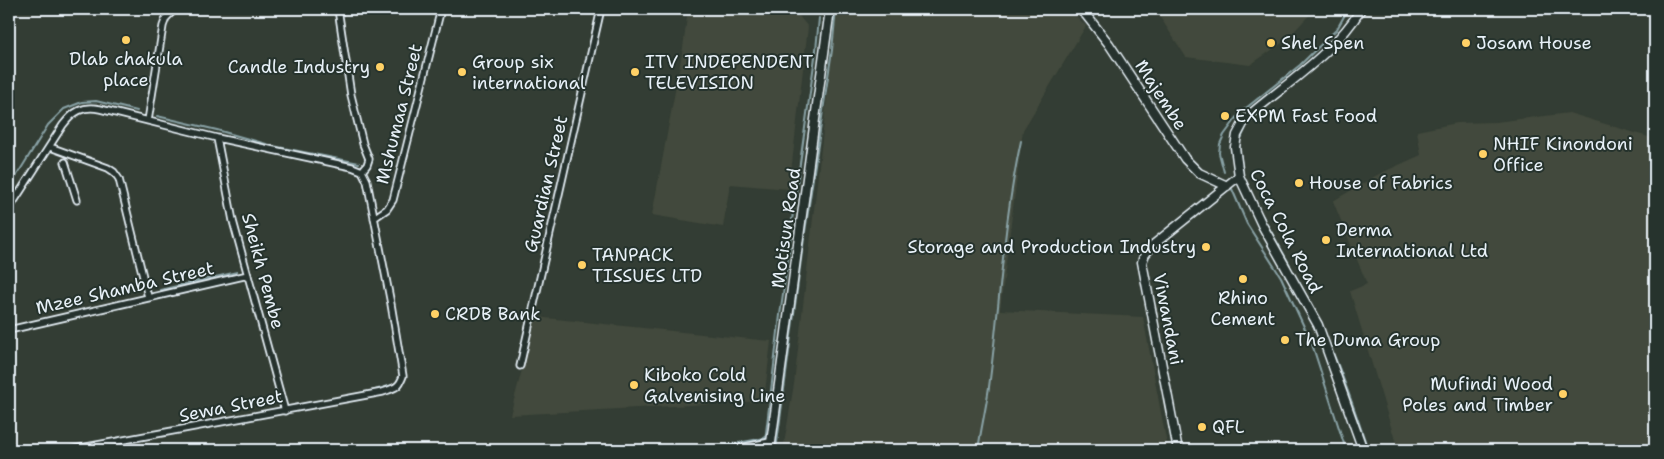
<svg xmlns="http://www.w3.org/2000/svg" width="1664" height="459" font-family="'Shantell Sans',sans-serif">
<rect width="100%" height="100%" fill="#333d34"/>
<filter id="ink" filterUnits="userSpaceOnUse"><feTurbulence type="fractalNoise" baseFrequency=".02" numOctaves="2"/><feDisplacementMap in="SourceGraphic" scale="10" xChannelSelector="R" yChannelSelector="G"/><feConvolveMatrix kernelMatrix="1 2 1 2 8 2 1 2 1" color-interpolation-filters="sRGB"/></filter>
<g filter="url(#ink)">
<path fill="#42493c" d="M688,9L799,16L808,27L789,189L730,184L723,227L652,215L683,48Z
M837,9H1069L1086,26L1023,130L1000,310L1143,317L1168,450H783L794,384Z
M1156,9H1315L1285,41L1250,65L1186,57L1156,11Z
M1569,113L1655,139V450H1398L1350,291L1367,284L1333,201L1379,174L1421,155L1417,131L1457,123L1496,122Z
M536,317L771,341L764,401L510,415Z"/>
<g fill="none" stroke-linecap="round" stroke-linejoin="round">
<path stroke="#89a2a6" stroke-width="2" d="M1306,74C1331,55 1348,35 1366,9
M157,116L217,130L273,146L359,163
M1242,168L1239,143L1248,123L1269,104
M1224,172L1219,153L1220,144L1224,135L1241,112L1300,65L1337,29L1348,9
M9,188L48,125L64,109L82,102L96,101L137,111
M1232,189L1247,224L1281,277L1312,344L1346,450
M1258,209L1264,218
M1268,226L1290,265
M1299,282C1329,335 1349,392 1368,450
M160,290L237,272
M368,392L392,385
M765,441L780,315L790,244L791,227L816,50L819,18
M58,450L69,448
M699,450L765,438
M776,450L802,252L832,50L836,9
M978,450C981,429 986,408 989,387C1000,305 1003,222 1021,141"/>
<defs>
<path id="street" d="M338,9L351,95L363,144L369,159L367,165L362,171
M811,9L830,10
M148,121L163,26L166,18L175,9
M217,138L233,221L285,411
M50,147L108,168L114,172L119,179L148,297
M65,162L77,200
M9,209L63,125C73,112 83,105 100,109L217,138L352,167L362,171L367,181L391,304L403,376C399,388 394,388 383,392L70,450
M374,218L387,209L393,200L441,9
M9,330L248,275
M520,366L601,9
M730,450L770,442"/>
<path id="secondary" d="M1079,9L1086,15L1109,44L1185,159L1199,173L1227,186
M1361,9C1337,50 1289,82 1253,112L1244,122L1237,135L1235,147L1239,176L1262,225L1318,325L1363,450
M770,450L830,9
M1178,450L1142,262L1145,254L1153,245L1239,176"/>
</defs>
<use href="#street" stroke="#e8f1f8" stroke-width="9"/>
<use href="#secondary" stroke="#e8f1f8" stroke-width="11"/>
<use href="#street" stroke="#26332d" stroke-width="5.5"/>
<use href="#secondary" stroke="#26332d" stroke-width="8"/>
</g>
</g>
<g fill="#ffd166" stroke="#26332d" stroke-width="2">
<circle cx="126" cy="40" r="5"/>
<circle cx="1271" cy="43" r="5"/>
<circle cx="1466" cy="43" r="5"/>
<circle cx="380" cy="67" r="5"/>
<circle cx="462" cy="72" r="5"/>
<circle cx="635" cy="72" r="5"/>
<circle cx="1225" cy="116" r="5"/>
<circle cx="1483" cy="154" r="5"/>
<circle cx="1299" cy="183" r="5"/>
<circle cx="1326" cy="240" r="5"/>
<circle cx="1206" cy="247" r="5"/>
<circle cx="582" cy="265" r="5"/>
<circle cx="1243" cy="279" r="5"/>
<circle cx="435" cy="314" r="5"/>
<circle cx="1285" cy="340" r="5"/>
<circle cx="634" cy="385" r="5"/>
<circle cx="1563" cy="394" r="5"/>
<circle cx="1202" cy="427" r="5"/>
</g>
<g text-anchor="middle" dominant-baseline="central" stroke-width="4" stroke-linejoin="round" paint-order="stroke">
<g font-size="18" fill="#e8f1f8" stroke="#26332d" text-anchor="start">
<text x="1281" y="43">Shel Spen</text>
<text x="1476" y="43">Josam House</text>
<text x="126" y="59" text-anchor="middle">Dlab chakula<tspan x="126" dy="21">place</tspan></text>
<text x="472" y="62">Group six<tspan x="472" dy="21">international</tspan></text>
<text x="645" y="62">ITV INDEPENDENT<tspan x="645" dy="21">TELEVISION</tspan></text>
<text x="370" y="67" text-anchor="end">Candle Industry</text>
<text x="1235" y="116">EXPM Fast Food</text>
<text x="1493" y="144">NHIF Kinondoni<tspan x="1493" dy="21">Office</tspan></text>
<text x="1309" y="183">House of Fabrics</text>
<text x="1336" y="230">Derma<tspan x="1336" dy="21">International Ltd</tspan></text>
<text x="1196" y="247" text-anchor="end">Storage and Production Industry</text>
<text x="592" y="255">TANPACK<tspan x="592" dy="21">TISSUES LTD</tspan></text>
<text x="1243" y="298" text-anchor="middle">Rhino<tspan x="1243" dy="21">Cement</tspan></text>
<text x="445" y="314">CRDB Bank</text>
<text x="1295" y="340">The Duma Group</text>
<text x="644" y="375">Kiboko Cold<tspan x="644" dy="21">Galvenising Line</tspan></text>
<text x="1553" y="384" text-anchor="end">Mufindi Wood<tspan x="1553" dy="21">Poles and Timber</tspan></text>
<text x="1212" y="427">QFL</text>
</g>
<g font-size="18" fill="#e8f1f8" stroke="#26332d">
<text transform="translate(1161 95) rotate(57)">Majembe</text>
<text transform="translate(399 114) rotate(-76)">Mshumaa Street</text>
<text transform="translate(546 184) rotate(-77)">Guardian Street</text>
<text transform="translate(786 228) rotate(-82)">Motisun Road</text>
<text transform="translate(1286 231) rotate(63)">Coca Cola Road</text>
<text transform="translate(263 271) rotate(75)">Sheikh Pembe</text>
<text transform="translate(125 288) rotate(-13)">Mzee Shamba Street</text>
<text transform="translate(1168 319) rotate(79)">Viwandani</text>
<text transform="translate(231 406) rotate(-11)">Sewa Street</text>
</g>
</g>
<rect width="1664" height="459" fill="none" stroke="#26332d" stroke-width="30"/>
<rect x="15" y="15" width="1634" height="429" fill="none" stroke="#e8f1f8" stroke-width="2" filter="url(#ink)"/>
</svg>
